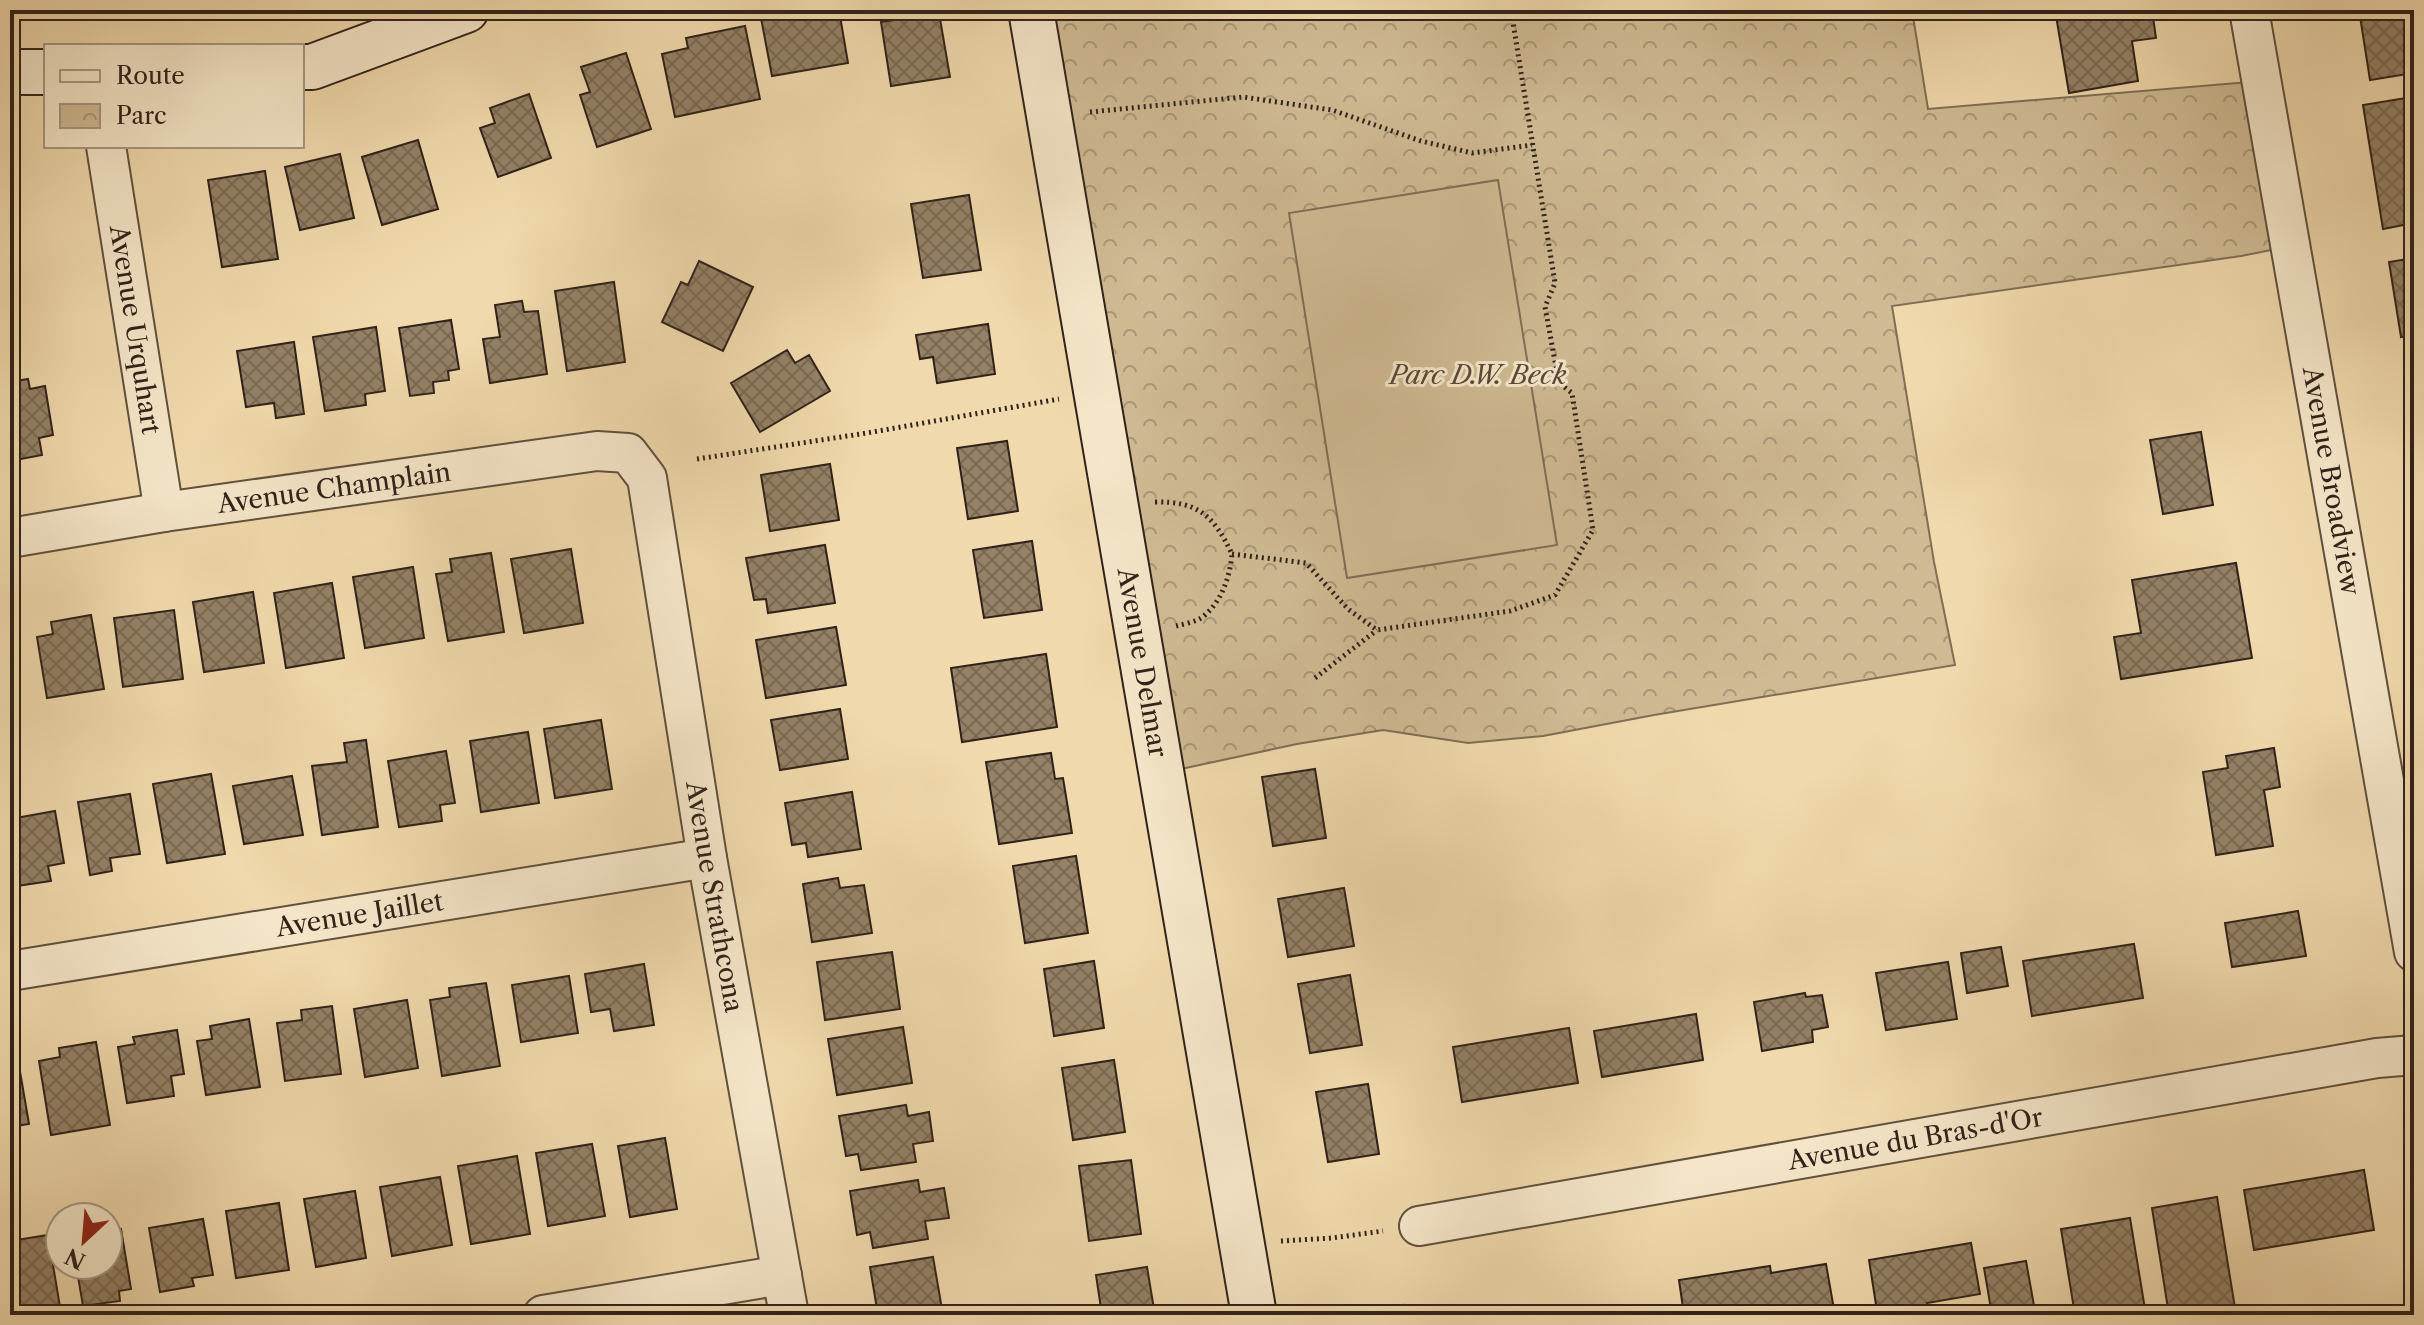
<svg xmlns="http://www.w3.org/2000/svg" width="2424" height="1325" font-family="'Libre Caslon Text',serif">
<defs>
<pattern id="park-crowns" width="20" height="18" patternUnits="userSpaceOnUse" patternTransform="scale(2)"><rect width="20" height="18" fill="#cfba93"/><path d="M2 6a3 3 0 1 1 6 0M12 15a3 3 0 1 1 6 0" fill="none" stroke="#a89777"/></pattern>
<pattern id="building-cross-hatch" width="8" height="8" patternUnits="userSpaceOnUse" patternTransform="scale(2)"><rect width="8" height="8" fill="#948166"/><path d="M0 0l8 8M0 8l8-8" fill="none" stroke="#796953"/></pattern>
</defs>
<rect width="100%" height="100%" fill="#f0d9ac"/>
<filter id="stains"><feTurbulence type="fractalNoise" baseFrequency=".0025" numOctaves="4"/><feColorMatrix values="0 0 0 0 .2 0 0 0 0 .09 0 0 0 0 .02 0 0 0 .5 -.17"/></filter>
<radialGradient id="worn" r=".72"><stop offset=".6" stop-color="#630" stop-opacity="0"/><stop offset="1" stop-color="#630" stop-opacity=".3"/></radialGradient>
<path fill="url(#park-crowns)" stroke="#806e56" stroke-width="2" d="M1031,10H1912L1928,109L2261,81L2292,246L2241,256L1892,306L1934,562L1955,665L1654,715L1543,736L1468,743L1383,730L1297,744L1167,772Z"/>
<path fill="#cfba93" stroke="#806e56" stroke-width="2" d="M1498,180L1557,545L1347,578L1289,213Z"/>
<path fill="url(#building-cross-hatch)" stroke="#30221a" stroke-width="2" d="M807,10H839L848,63L772,76L761,18Z
M2055,10H2152L2156,38L2132,41L2138,81L2069,93Z
M2359,10H2410L2414,31V73L2370,80Z
M939,13L950,77L891,86L881,22Z
M745,26L760,99L675,117L662,54L688,48L686,38Z
M626,53L651,129L597,147L580,95L590,92L581,67Z
M529,94L551,158L498,177L480,128L495,123L490,108Z
M2412,97H2414V223L2383,229L2363,105Z
M418,140L438,209L382,225L362,157Z
M340,154L354,218L300,230L285,167Z
M265,171L278,259L222,267L208,180Z
M969,195L981,270L923,278L911,204Z
M2414,258V335L2401,337L2389,262Z
M699,261L753,287L723,351L662,322L681,282L688,285Z
M614,282L625,362L567,371L555,291Z
M522,301L524,312L538,311L547,374L490,383L483,339L500,337L495,305Z
M451,320L459,369L448,371L449,380L433,382L434,393L410,396L399,328Z
M988,324L995,374L937,383L933,357L920,359L916,335Z
M376,327L385,391L365,394L366,405L325,411L313,337Z
M294,342L304,414L276,418L274,403L246,407L237,351Z
M787,350L795,363L809,355L830,391L760,432L731,383Z
M28,379L30,389L45,386L53,435L39,438L42,455L10,461V382Z
M2201,432L2213,505L2163,514L2150,440Z
M1007,441L1018,511L968,519L957,448Z
M830,464L839,520L770,531L761,475Z
M1032,541L1042,610L984,618L973,550Z
M825,545L835,603L768,613L766,599L754,600L746,558Z
M571,549L583,623L524,633L511,559Z
M491,553L504,632L448,641L436,574L452,572L450,559Z
M2236,563L2252,658L2121,679L2114,637L2141,633L2132,580Z
M413,567L424,638L365,648L353,577Z
M332,583L344,658L286,668L274,593Z
M253,592L264,663L204,672L193,602Z
M174,610L183,679L123,687L114,618Z
M91,615L104,689L47,698L37,637L53,634L51,622Z
M836,627L846,685L766,698L756,640Z
M11,628L18,673L10,674V629Z
M1046,654L1057,727L962,742L951,668Z
M840,709L848,759L780,770L771,720Z
M601,720L612,789L555,798L544,729Z
M528,732L539,803L481,812L470,741Z
M366,740L378,827L322,835L312,766L347,762L344,743Z
M2274,748L2280,787L2264,790L2273,846L2216,855L2203,772L2228,768L2226,756Z
M446,751L455,803L440,805L442,821L399,827L388,761Z
M1051,753L1055,779L1063,778L1072,833L999,844L986,762Z
M1315,769L1326,838L1273,846L1262,777Z
M211,774L225,854L167,863L153,784Z
M292,776L303,835L244,844L233,786Z
M852,792L861,849L808,857L806,843L792,845L785,803Z
M130,794L140,854L110,858L112,871L90,875L78,802Z
M55,811L64,863L48,866L51,881L10,887V819Z
M1076,856L1088,933L1025,943L1013,866Z
M838,878L840,888L864,885L872,933L812,942L803,884Z
M1344,888L1354,946L1288,957L1278,899Z
M2298,911L2306,956L2232,967L2225,923Z
M2134,944L2143,998L2032,1016L2023,961Z
M2001,947L2008,986L1967,993L1961,953Z
M892,952L900,1009L825,1020L817,962Z
M1094,961L1104,1028L1054,1036L1044,969Z
M1948,962L1957,1019L1886,1030L1876,973Z
M644,964L654,1025L614,1031L610,1009L591,1012L585,974Z
M1350,975L1362,1045L1310,1053L1298,984Z
M569,976L578,1033L521,1042L512,985Z
M486,983L500,1066L442,1076L430,1000L450,997L449,988Z
M1805,993L1806,997L1822,995L1828,1027L1812,1030L1813,1042L1762,1051L1754,1002Z
M407,1000L418,1068L365,1077L354,1009Z
M332,1006L341,1074L285,1081L277,1023L302,1020L301,1010Z
M1696,1014L1703,1060L1602,1077L1594,1031Z
M249,1019L260,1087L206,1095L197,1041L212,1039L210,1026Z
M903,1027L912,1083L837,1095L828,1039Z
M1569,1028L1578,1083L1462,1102L1453,1047Z
M177,1030L184,1074L171,1076L174,1096L127,1103L118,1047L135,1044L133,1037Z
M96,1042L110,1125L51,1135L39,1061L60,1057L59,1048Z
M17,1054L29,1124L10,1127V1055Z
M1114,1060L1125,1132L1073,1140L1062,1068Z
M1368,1084L1379,1154L1328,1162L1316,1092Z
M906,1105L908,1116L929,1112L933,1141L913,1144L916,1162L861,1170L858,1154L846,1156L839,1116Z
M665,1138L677,1209L630,1217L618,1146Z
M592,1144L605,1216L548,1226L536,1153Z
M517,1156L530,1234L471,1244L458,1166Z
M1131,1160L1141,1234L1089,1241L1079,1166Z
M2364,1170L2374,1230L2254,1250L2244,1190Z
M440,1177L452,1245L392,1256L380,1187Z
M918,1180L920,1192L944,1188L949,1218L925,1221L928,1239L873,1248L870,1232L857,1235L850,1191Z
M355,1191L366,1258L316,1267L304,1199Z
M2217,1197L2236,1314L2169,1315L2152,1208Z
M279,1203L289,1270L236,1278L226,1211Z
M2130,1218L2146,1315H2075L2061,1229Z
M203,1219L213,1275L192,1278L194,1286L160,1292L149,1228Z
M121,1229L131,1289L119,1291L120,1301L83,1306L76,1265H108V1231Z
M48,1235L60,1307L10,1315V1241Z
M1971,1243L1980,1294L1927,1303L1928,1315H1902L1901,1307L1877,1311L1869,1260Z
M933,1257L943,1315H878L870,1267Z
M2026,1261L2035,1311L1992,1315L1984,1268Z
M1826,1264L1835,1315H1684L1679,1280L1770,1266L1771,1273Z
M1147,1267L1155,1315H1102L1096,1275Z
M1404,1305L1406,1315H1355V1313Z
M1564,1306L1565,1315H1511Z
M2371,1308L2373,1315H2331Z"/>
<g fill="none" stroke-linecap="round" stroke-linejoin="round">
<defs>
<g id="street">
<path id="s1" d="M2249,10L2414,952"/>
<path id="s2" d="M106,146L164,512"/>
<path id="s3" d="M10,538L164,512L597,451L628,453L647,478L707,858L789,1315"/>
<path id="s4" d="M10,971L707,858"/>
<path id="s5" d="M1419,1226L2377,1058L2414,1055"/>
<path d="M543,1315L782,1275"/>
</g>
<g id="secondary">
<path id="s6" d="M1031,10L1254,1315"/>
<path d="M302,67H312L466,10"/>
<path d="M10,72H46"/>
</g>
</defs>
<use href="#street" stroke="#60503e" stroke-width="42"/>
<use href="#secondary" stroke="#30221a" stroke-width="48"/>
<path stroke="#30221a" stroke-width="5" stroke-dasharray="2 4" stroke-linecap="butt" d="M1090,112L1243,97L1332,110L1421,141L1472,153L1532,145
M697,459L867,433L1059,399
M1155,502C1198,501 1214,516 1232,554C1230,577 1221,604 1201,618C1195,622 1184,624 1176,626
M1232,554L1306,563L1348,609L1377,630L1510,611L1555,595L1593,530L1572,393L1559,383L1545,307L1555,283L1511,10
M1315,678L1377,630
M1281,1241L1332,1238L1383,1231"/>
<use href="#street" stroke="#f5e6c9" stroke-width="38"/>
<use href="#secondary" stroke="#f5e6c9" stroke-width="44"/>
</g>
<g text-anchor="middle" dominant-baseline="central" stroke-width="6" stroke-linejoin="round" paint-order="stroke">
<g font-size="26" fill="#30221a" stroke="#f5e6c9">
<text stroke="none"><textPath href="#s2" startOffset="186">Avenue Urquhart</textPath></text>
<text stroke="none"><textPath href="#s1" startOffset="478">Avenue Broadview</textPath></text>
<text stroke="none"><textPath href="#s3" startOffset="328">Avenue Champlain</textPath></text>
<text stroke="none"><textPath href="#s6" startOffset="662">Avenue Delmar</textPath></text>
<text stroke="none"><textPath href="#s3" startOffset="1080">Avenue Strathcona</textPath></text>
<text stroke="none"><textPath href="#s4" startOffset="354">Avenue Jaillet</textPath></text>
<text stroke="none"><textPath href="#s5" startOffset="504">Avenue du Bras-d'Or</textPath></text>
</g>
<g font-size="26" font-style="italic" fill="#584838" stroke="#f5e6c9">
<text x="1478" y="375">Parc D.W. Beck</text>
</g>
</g>
<rect width="2424" height="1325" fill="none" stroke="#f0d9ac" stroke-width="40"/>
<rect x="12" y="12" width="2400" height="1301" fill="none" stroke="#30221a" stroke-width="4"/>
<rect x="20" y="20" width="2384" height="1285" fill="none" stroke="#30221a" stroke-width="2"/>
<rect x="44" y="44" width="260" height="104" fill="#f5e6c9" stroke="#a69883" stroke-width="2"/>
<rect x="60" y="70" width="40" height="12" fill="#f5e6c9" stroke="#a69883" stroke-width="2"/>
<text x="116" y="84" font-size="24" fill="#30221a">Route</text>
<rect x="60" y="104" width="40" height="24" fill="url(#park-crowns)" stroke="#a69883" stroke-width="2"/>
<text x="116" y="124" font-size="24" fill="#30221a">Parc</text>
<g transform="translate(84 1241) rotate(206)"><circle r="38" fill="#f5e6c9" stroke="#a69883" stroke-width="2"/>
<path d="M0-6L14 30L0 20L-14 30Z" fill="#8f2418"/>
<text y="-12" font-size="22" font-weight="bold" text-anchor="middle" fill="#30221a">N</text>
</g>
<rect width="100%" height="100%" filter="url(#stains)"/>
<rect width="100%" height="100%" fill="url(#worn)"/>
</svg>
